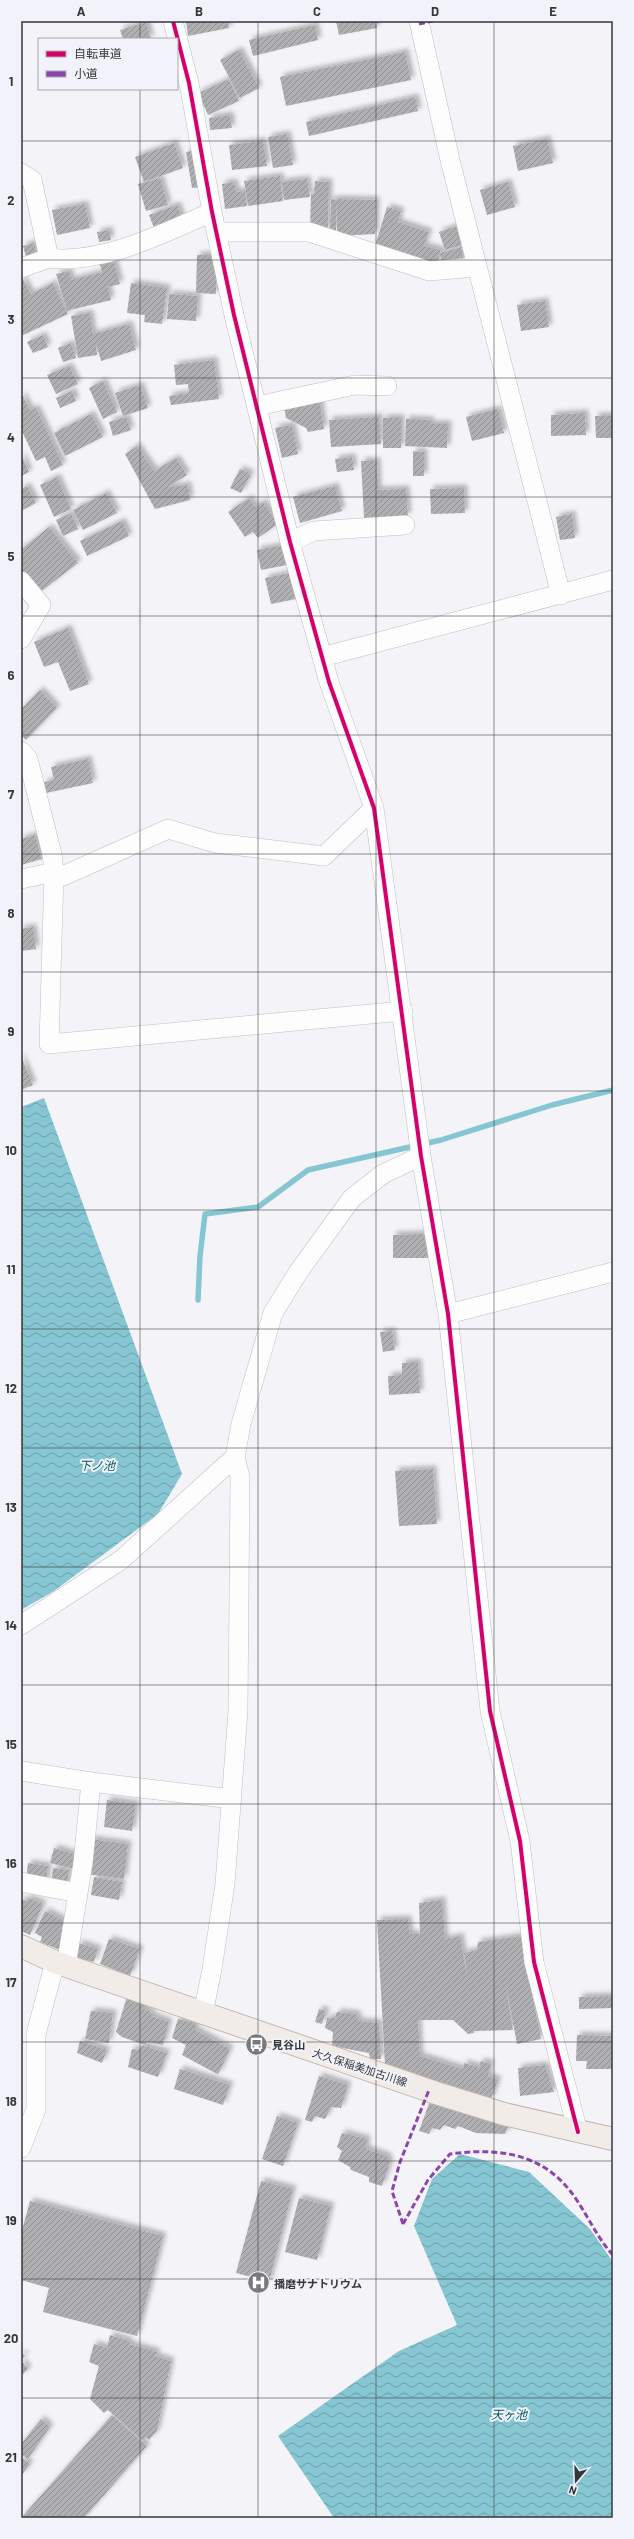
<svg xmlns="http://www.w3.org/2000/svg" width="634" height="2539" font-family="Barlow,'Noto Sans JP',sans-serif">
<defs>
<pattern id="water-waves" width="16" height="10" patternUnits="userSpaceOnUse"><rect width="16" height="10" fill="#86c6d2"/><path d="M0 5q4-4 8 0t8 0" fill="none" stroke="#6ea2ab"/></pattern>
<pattern id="building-hatch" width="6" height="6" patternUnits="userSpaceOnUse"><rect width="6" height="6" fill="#b0b0b3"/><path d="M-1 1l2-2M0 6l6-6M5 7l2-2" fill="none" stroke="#909093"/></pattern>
<filter id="shadow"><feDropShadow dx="3.5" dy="-3.5" stdDeviation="2" flood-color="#0004"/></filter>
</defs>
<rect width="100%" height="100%" fill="#f4f4f8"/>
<path fill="url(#water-waves)" d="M44,1098L182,1474L158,1514L54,1591L21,1610V1107Z
M460,2154L529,2172L590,2229L613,2262V2518H334L278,2436L399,2351L457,2325L414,2226L432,2179Z"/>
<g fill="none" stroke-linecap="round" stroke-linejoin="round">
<path stroke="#86c6d2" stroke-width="5.5" d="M198,1300L200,1256L205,1214L258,1207L308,1170L441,1140L552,1105L613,1090"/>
</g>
<path fill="url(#building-hatch)" filter="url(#shadow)" d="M186,21H228L229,28L188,36Z
M336,21H376L377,28L339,35Z
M146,22L151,39H123L120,30Z
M315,25L318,40L253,56L249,40Z
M239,50L259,88L240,98L220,60Z
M405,52L411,80L286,106L280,77Z
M229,79L239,101L208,115L198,93Z
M415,97L418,111L309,136L306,122Z
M230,115L232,128L210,130L209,118Z
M287,134L293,165L273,168L268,137Z
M547,139L553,163L518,171L513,146Z
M263,141L267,166L232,170L229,145Z
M174,143L183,168L144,182L135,157Z
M197,150L203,187L192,188L186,152Z
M280,176L283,201L248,206L244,181Z
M160,178L168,205L146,211L138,184Z
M307,179L310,197L284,200L282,182Z
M315,181L329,182L328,231H310L311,194H314Z
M234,182L236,192L245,191L247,206L225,209L222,184Z
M508,182L515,207L487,215L480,190Z
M331,199L337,200L336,231L330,230Z
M337,199L376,200L375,234L337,236Z
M85,204L90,228L57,235L52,210Z
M177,205L184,223L156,233L149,215Z
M387,207L401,211L398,222L429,232L424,246L441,250L440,253L461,247L464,260L442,265L440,254L435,270L375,246Z
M456,226L462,245L445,250L439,232Z
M109,230L111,240L99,242L97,232Z
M34,243L38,258L27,261L23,246Z
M197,255H217L216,294L196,293Z
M113,258L120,284L108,287L111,300L66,311L68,314L21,336V280L23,279L31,294L53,283L65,308L66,307L56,274L69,271L71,280L102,272L99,261Z
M131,283L167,288L162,324L144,322L145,315L127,313Z
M169,294L198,296L196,321L167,319Z
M545,301L549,327L521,331L517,305Z
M90,313L93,334L129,324L136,350L101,361L96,343L97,355L78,358L71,316Z
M43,335L48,347L33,353L27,342Z
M71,343L76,358L63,362L58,348Z
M214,360L219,399L171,405L169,396L189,393L188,384L176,385L174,365Z
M69,366L78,384L56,394L47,375Z
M103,381L117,412L103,419L89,388Z
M140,385L148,408L123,416L115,393Z
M72,391L76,401L60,408L56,398Z
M21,396H23L30,410L36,408L63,465L51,471L45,457L36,461L21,429Z
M319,398L324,429L308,432L306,428L286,418L284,407Z
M498,409L504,433L472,441L466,417Z
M585,413L586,435L551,436V415Z
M91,414L103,437L65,456L54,433Z
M595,416H613V438H596Z
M126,417L131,430L113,436L109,422Z
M379,417L381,444L331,447L329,420Z
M383,418H401V448H383Z
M406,419L431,420L430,424H448L447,448L405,446Z
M292,425L298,454L282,458L275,428Z
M137,446L154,471L176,458L187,475L168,487L188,485L190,500L155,509L125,454Z
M413,451L424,452V476H413Z
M21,454L29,472L21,476Z
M352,457L354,470L337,472L335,459Z
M361,461H377L378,490L406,489L408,516L364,518Z
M240,469L251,474L241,493L230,488Z
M57,477L71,509L54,517L40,485Z
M27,486L36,503L21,511V489Z
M335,486L342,511L300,523L293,497Z
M464,488L465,513L431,514L430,489Z
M106,493L117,513L83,530L73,510Z
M249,498L255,507L263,502L278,524L258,538L253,532L245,537L228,512Z
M71,513L78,529L63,536L56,520Z
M572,514L575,538L560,540L556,517Z
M122,521L129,536L87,556L80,541Z
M49,527L78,563L39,593L21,570V546L23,548Z
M283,545L287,565L261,570L257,550Z
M290,573L296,599L271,604L265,578Z
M68,628L89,684L70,691L58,662L44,667L34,642Z
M40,690L57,708L26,740L21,735V709Z
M88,759L93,783L46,793L44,782L54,780L51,767Z
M35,835L42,859L21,865V839Z
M33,927L36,949L21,951V929Z
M21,1056L33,1085L21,1090Z
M427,1234L428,1258H393V1235Z
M392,1331L395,1350L383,1352L380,1332Z
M418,1362L420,1393L389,1395L388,1376L402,1375V1363Z
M433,1469L437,1524L399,1526L395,1471Z
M107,1800L136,1804L132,1831L104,1827Z
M91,1839L128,1844L124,1879L86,1874Z
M54,1848L78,1855L74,1869L50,1863Z
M28,1863L48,1866L46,1883L26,1880Z
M53,1868L69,1870L67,1887L51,1885Z
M94,1877L122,1882L119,1900L91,1895Z
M29,1898L43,1904L30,1935L21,1931V1899L26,1901Z
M442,1900L445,1939L460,1936L468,1981L464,1953L477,1950L478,1942L521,1936L541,2039L517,2044L505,1980L513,2030L474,2031V2033L468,2034L453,2020H418L420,2056L463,2069L464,2063L479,2067L481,2061L491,2064L488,2076L498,2080L491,2099L385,2065L377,1920L408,1919L410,1934H420L419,1903Z
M45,1911L69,1923L60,1950L40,1942L42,1937L35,1933Z
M109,1939L140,1949L130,1976L100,1964Z
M79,1943L98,1949L94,1962L76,1958Z
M613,1996V2008L579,2009V1997Z
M127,1997L144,2001V2009L151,2012L152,2016L169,2022L163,2045L147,2042L145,2045L122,2037L116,2032Z
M319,2009L326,2011L322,2024L315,2022Z
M91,2011L113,2013L109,2043L85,2039Z
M337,2012L357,2014L358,2021L379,2023L381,2059H370L369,2053L332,2046L333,2032L325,2028L327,2018H335Z
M178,2019L195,2023V2030L230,2049L219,2073L217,2074L182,2055L186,2045L172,2038Z
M577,2035L613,2036L612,2069H586L587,2061H576Z
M80,2041L107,2050L102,2063L77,2053Z
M142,2045L167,2053L158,2077L128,2067L132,2049L139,2050Z
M545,2065L554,2092L520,2096L518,2068Z
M180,2069L230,2085L223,2105L174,2089Z
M319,2076L348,2085L341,2108L331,2107L325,2119L315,2116L312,2122L305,2120Z
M431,2098L509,2125L505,2134L476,2133L458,2126L455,2129L444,2125L440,2130L432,2128L429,2134L419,2131Z
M277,2116L298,2123L283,2166L262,2159Z
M342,2133L367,2139L366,2149L387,2156L390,2163L382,2186L369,2182V2177L351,2170L350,2167L338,2160L342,2151L337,2147Z
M261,2181L293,2189L269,2282L236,2273Z
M299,2198L331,2206L317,2260L285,2252Z
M30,2201L163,2236L137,2336L43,2312L49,2288L21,2280V2234Z
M110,2335L129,2341V2344L157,2352L155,2356L171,2361L157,2431L149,2440L146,2437L143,2441L108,2410L104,2413L90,2399L99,2366L89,2362L94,2344L107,2348Z
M21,2352L25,2356L21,2360L28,2369L21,2376Z
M112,2415L147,2446L84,2518H21Z
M41,2419L50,2427L28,2459L21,2454V2444Z
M21,2457L30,2464L21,2476Z"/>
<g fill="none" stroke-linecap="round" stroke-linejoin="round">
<defs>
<path id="minor" d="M173,21L189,83L212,212L234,315L290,542L329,682L374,808L421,1156L448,1314L490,1711L520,1841L534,1962L578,2132
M419,21L450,160L561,595
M21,173L32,180L49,258C101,265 164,233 212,212
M216,232H309L429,271L477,267
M21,268L49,258
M257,406L355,385L387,386
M290,542L314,531L405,525
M21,581L41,605L21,639
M322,657L613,580
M21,751L28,759L52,854L54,872L49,1044L403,1011
M21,879L54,872L63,876L168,829L215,843L324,856L374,808
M448,1314L613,1272
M21,1625L121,1560L235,1457
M21,1771L91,1782L232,1799
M21,1882L78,1893
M66,1966L83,1863L91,1782
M203,2014L212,1969L225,1884L238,1711L240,1477L235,1457L241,1424L273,1313L299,1271L352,1198L383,1174L421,1156
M21,2148L36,2109V2034L55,1962"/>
<path id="major" d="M21,1946L55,1962L436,2093L504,2114L613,2139"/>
</defs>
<use href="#minor" stroke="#bfbfc2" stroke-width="20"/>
<use href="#major" stroke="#c0b6ae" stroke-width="24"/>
<use href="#minor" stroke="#fdfdfe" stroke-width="19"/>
<use href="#major" stroke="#f2ece8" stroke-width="22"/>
<path stroke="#8e44ad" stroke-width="3" stroke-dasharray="6 3" stroke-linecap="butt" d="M419,24L433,21
M21,2144H22
M403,2224L428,2180L450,2154C501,2147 546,2154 576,2199C589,2218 598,2239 613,2255
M403,2224L392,2191L400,2162L429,2090"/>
<defs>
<path id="cycleway" d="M173,21L189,83L212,212L234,315L290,542L329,682L374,808L421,1156L448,1314L490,1711L520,1841L534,1962L578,2132"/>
</defs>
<use href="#cycleway" stroke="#f2f3fa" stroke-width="6"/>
<use href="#cycleway" stroke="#d6006c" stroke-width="4"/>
</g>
<path fill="none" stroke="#363739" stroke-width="1" stroke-opacity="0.55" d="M140,21V39M258,21V2518M376,21V2518M494,21V2518M140,89V2518M21,141H613M21,260H613M21,378H613M21,497H613M21,616H613M21,735H613M21,854H613M21,972H613M21,1091H613M21,1210H613M21,1329H613M21,1448H613M21,1567H613M21,1685H613M21,1804H613M21,1923H613M21,2042H613M21,2161H613M21,2279H613M21,2398H613"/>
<defs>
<symbol id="bus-disc" viewBox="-11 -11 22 22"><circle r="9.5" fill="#78797c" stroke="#f2f3fa"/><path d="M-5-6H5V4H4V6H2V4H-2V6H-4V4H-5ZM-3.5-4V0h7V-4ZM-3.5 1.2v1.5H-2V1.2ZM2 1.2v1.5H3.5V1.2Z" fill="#fff"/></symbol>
<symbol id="hospital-disc" viewBox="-11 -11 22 22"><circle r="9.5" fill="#78797c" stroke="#f2f3fa"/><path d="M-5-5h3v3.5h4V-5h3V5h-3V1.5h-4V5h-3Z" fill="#fff"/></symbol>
</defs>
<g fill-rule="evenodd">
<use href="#bus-disc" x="244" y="2032" width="25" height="25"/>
<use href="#hospital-disc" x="246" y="2270" width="25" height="25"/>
</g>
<g text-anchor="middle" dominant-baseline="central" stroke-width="4" stroke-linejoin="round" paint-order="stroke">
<g font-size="11" font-weight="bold" fill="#363739" stroke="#f2f3fa" text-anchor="start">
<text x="272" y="2044">見谷山</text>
<text x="274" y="2283">播磨サナトリウム</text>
</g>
<g font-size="11" fill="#363739" stroke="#f2f3fa">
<text transform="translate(360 2067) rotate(18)">大久保稲美加古川線</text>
</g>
<g font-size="12" font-style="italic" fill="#005560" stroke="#f2f3fa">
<text x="97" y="1465">下ノ池</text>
<text x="509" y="2414">天ヶ池</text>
</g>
</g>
<rect width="634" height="2539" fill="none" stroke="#f2f3fa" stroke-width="44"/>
<rect x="38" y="38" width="140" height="52" fill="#f2f3fa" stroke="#a7a8ad"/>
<rect x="46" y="51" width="20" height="6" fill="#d6006c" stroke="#a7a8ad"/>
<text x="74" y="58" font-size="12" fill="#363739">自転車道</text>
<rect x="46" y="71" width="20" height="6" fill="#8e44ad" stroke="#a7a8ad"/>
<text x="74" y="78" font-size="12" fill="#363739">小道</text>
<g transform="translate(576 2481) rotate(199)" stroke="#f2f3fa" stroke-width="3" paint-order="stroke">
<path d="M0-3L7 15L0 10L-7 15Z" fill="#363739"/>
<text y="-6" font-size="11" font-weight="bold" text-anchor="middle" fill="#363739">N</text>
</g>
<rect x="22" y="22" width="590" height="2495" fill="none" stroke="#363739" stroke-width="1.5"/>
<g font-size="13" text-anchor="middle" font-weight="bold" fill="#363739">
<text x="81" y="16">A</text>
<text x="199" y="16">B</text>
<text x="317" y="16">C</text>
<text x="435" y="16">D</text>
<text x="553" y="16">E</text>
<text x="11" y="86">1</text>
<text x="11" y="205">2</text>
<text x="11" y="324">3</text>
<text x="11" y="442">4</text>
<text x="11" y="561">5</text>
<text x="11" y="680">6</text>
<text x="11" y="799">7</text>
<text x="11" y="918">8</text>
<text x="11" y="1036">9</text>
<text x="11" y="1155">10</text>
<text x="11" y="1274">11</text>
<text x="11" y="1393">12</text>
<text x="11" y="1512">13</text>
<text x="11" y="1630">14</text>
<text x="11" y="1749">15</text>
<text x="11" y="1868">16</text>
<text x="11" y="1987">17</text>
<text x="11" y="2106">18</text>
<text x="11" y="2225">19</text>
<text x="11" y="2343">20</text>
<text x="11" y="2462">21</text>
</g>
</svg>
